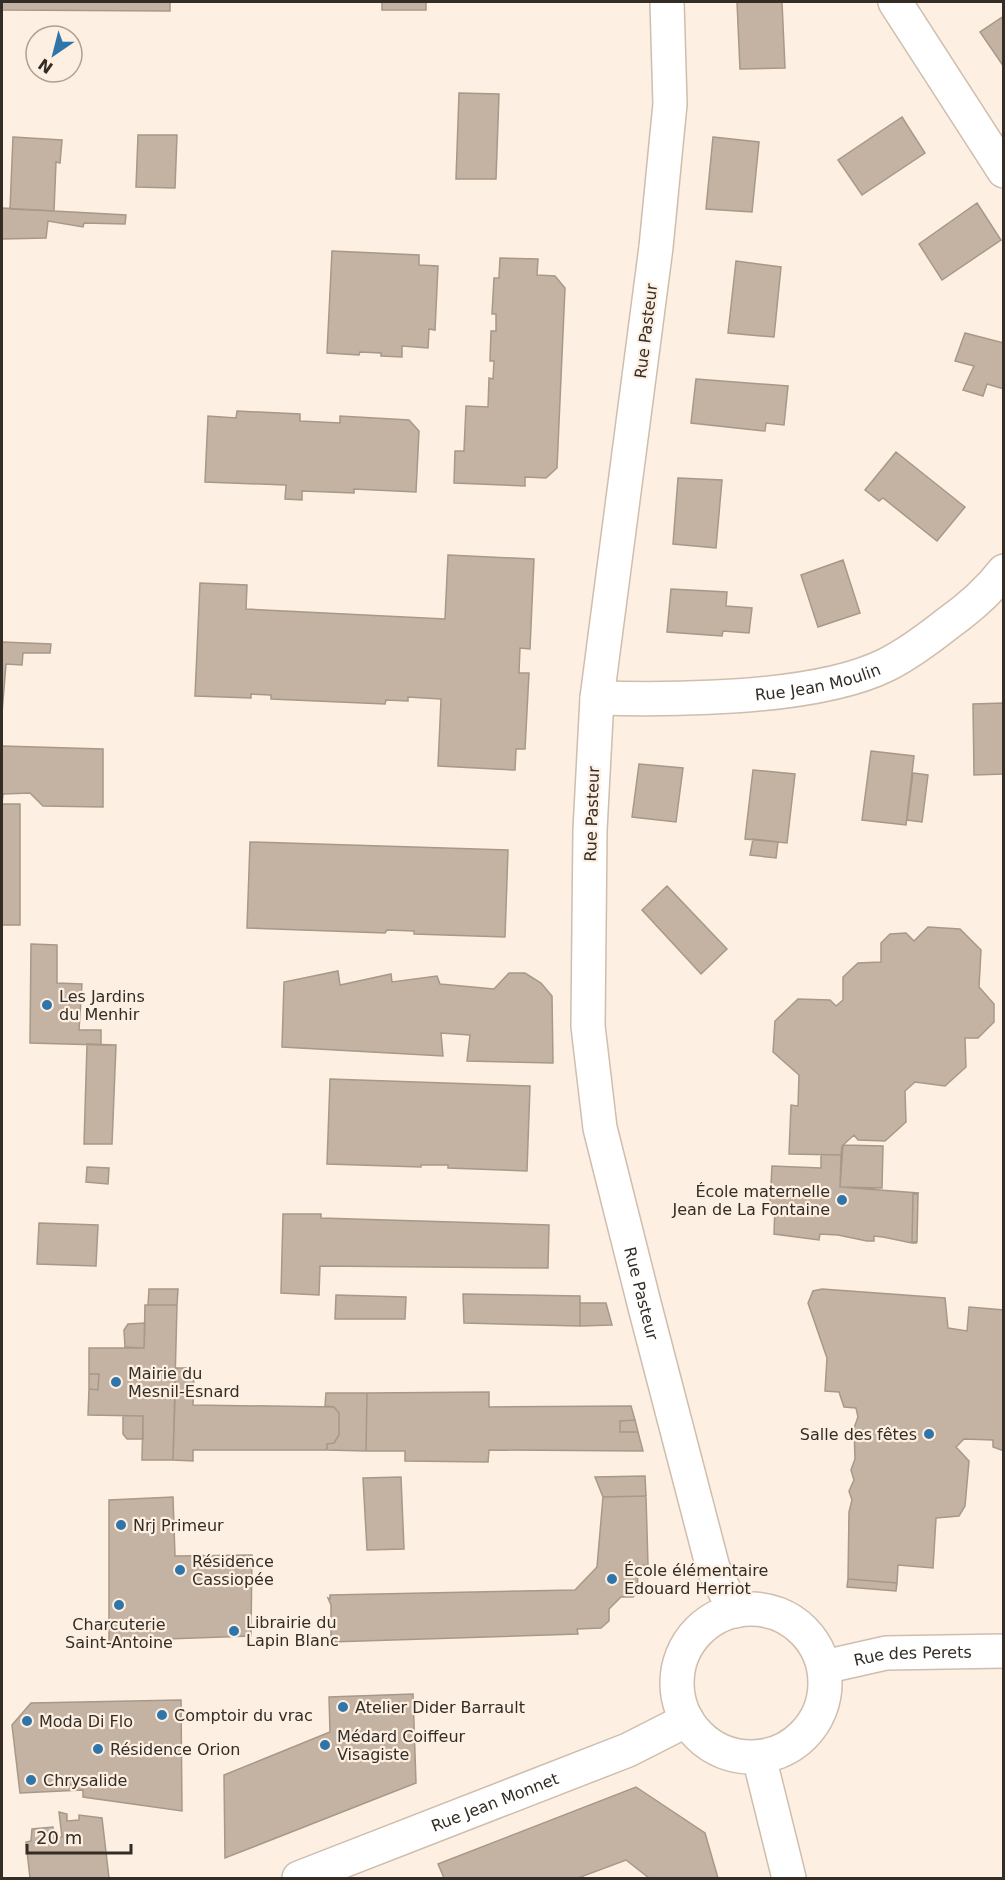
<svg xmlns="http://www.w3.org/2000/svg" width="1005" height="1880" font-family="'DejaVu Sans',sans-serif">
<rect width="100%" height="100%" fill="#fdefe1"/>
<path fill="#c4b3a2" stroke="#a79887" stroke-width="1.5" d="M2,2H170V11L2,10Z
M382,2H426V10H382Z
M737,2H782L785,68L740,69Z
M1004,16V67L980,32Z
M459,93L499,94L496,179H456Z
M902,117L925,153L862,195L838,160Z
M138,135H177L175,188L136,187Z
M13,137L62,140L60,163L56,162L54,211L10,209Z
M713,137L759,142L752,212L706,209Z
M977,203L1001,240L942,280L919,244Z
M2,208L54,211L126,215L125,224L84,223L83,227L48,221L46,238L2,239Z
M332,251L419,255V265L438,266L435,330L429,329L428,348L402,346V357L381,356V353L360,352L359,355L327,353Z
M500,258L538,259L537,275L555,276L565,288L557,468L546,478L525,477V486L454,483L455,451H464L466,406L488,407L489,378L493,379L494,361H490L491,331H496V314H492L494,278H499Z
M736,261L781,267L774,337L728,333Z
M965,333L1004,343V389L987,384L983,396L963,390L974,366L955,361Z
M696,379L788,386L784,425L766,423L765,431L691,423Z
M237,411L300,414V421L340,423V416L409,420L419,431L416,492L354,489V493L302,491V500L285,499L286,485L205,482L208,416L236,418Z
M896,452L965,507L937,541L883,498L879,501L865,490Z
M678,478L722,480L716,548L673,544Z
M448,555L534,559L530,649L520,648L519,673H529L525,749H516L515,770L438,766L441,699L408,697V701L386,700L385,704L271,699V695L251,694V698L195,696L200,583L247,585L246,609L445,619Z
M843,560L860,613L818,627L801,575Z
M671,589L727,592L726,606L752,608L749,633L723,631L722,636L667,632Z
M2,642L51,644L50,653H23L22,665L6,664L2,713Z
M1004,703V774L974,775L973,704Z
M2,746L103,749V807L43,806L30,793L3,794L2,804Z
M871,751L914,756L906,825L862,820Z
M639,764L683,768L676,822L632,817Z
M753,770L795,774L787,843L745,839Z
M913,773L928,775L922,822L907,820Z
M2,804H20V925H2Z
M753,839L778,842L776,858L750,855Z
M250,842L508,850L505,937L414,934V931L387,930L385,933L247,928Z
M667,886L727,949L701,974L642,910Z
M928,927L960,929L981,950L979,987L994,1004V1022L978,1038H965L966,1067L945,1086L915,1082L905,1091L906,1122L885,1141L858,1140L854,1135L842,1146L841,1155L789,1154L791,1105L798,1106L799,1075L773,1052L775,1021L798,999L830,1000L836,1006L843,1000V977L858,963L881,962V943L890,934L906,933L914,941Z
M31,944L57,945V983L82,984L79,1030H101V1045L30,1043Z
M338,971L340,985L391,974L392,982L437,976L440,984L494,989L509,973H525L541,983L552,996L553,1063L467,1061L470,1035L441,1033L443,1056L282,1047L284,982Z
M87,1044L116,1045L112,1144H84Z
M330,1079L530,1086L527,1171L448,1168V1165H421V1167L327,1164Z
M843,1145L883,1146L882,1188L840,1187Z
M821,1155H841L840,1187L919,1193L913,1194L912,1242L917,1243H912L883,1237L874,1236V1241H867L838,1235L820,1234L819,1240L774,1234L775,1205H770L772,1166L821,1168Z
M87,1167L109,1168L108,1184L86,1182Z
M913,1194H918L917,1242H912Z
M283,1214H321V1218L549,1225L548,1268L320,1266L319,1295L281,1293Z
M39,1223L98,1225L96,1266L37,1264Z
M149,1289H178L177,1305H148Z
M822,1289L945,1298L948,1328L967,1331L969,1307L1004,1310V1451L993,1447V1440L964,1439L956,1447L969,1461L965,1506L959,1516L936,1518L933,1568L898,1565L897,1583L848,1579L849,1512L852,1500L849,1491L854,1480L851,1470L855,1459L854,1428L858,1417L856,1408L844,1407L839,1392L825,1391L827,1358L808,1303L813,1291Z
M463,1294L580,1296V1326L464,1323Z
M336,1295L406,1297L405,1319H335Z
M580,1303H606L612,1325L580,1326Z
M145,1305H177L173,1460H142L143,1416L88,1415L89,1389L98,1390L99,1374H89V1348H144Z
M145,1323L144,1348L125,1347L124,1330L128,1324Z
M176,1368H190L194,1374L193,1405L334,1407L339,1413V1435L334,1443L327,1444V1450H193V1461L173,1460Z
M89,1374H99L98,1390L89,1389Z
M489,1392V1407L631,1406L635,1420L620,1421V1432H638L643,1451L489,1450L488,1462L405,1461V1451H366L367,1393Z
M326,1393H367L366,1451L327,1450V1444L334,1443L339,1435V1413L334,1407L325,1406Z
M123,1416H143V1439H127L123,1434Z
M635,1420L638,1432H620V1421Z
M645,1476L646,1496L603,1497L595,1477Z
M401,1477L404,1549L367,1550L363,1478Z
M646,1496L648,1565L637,1566L638,1591L633,1597H621L609,1609V1621L601,1628L577,1629L578,1634L331,1642V1605L328,1598L330,1599V1595L575,1590L597,1567L603,1497Z
M173,1497L175,1556L252,1555L251,1636L109,1641V1500Z
M848,1579L897,1583L896,1591L847,1587Z
M413,1694L416,1783L225,1858L224,1775L330,1732L329,1697Z
M181,1700L182,1811L83,1797V1790L20,1793L12,1725L31,1703Z
M636,1787L705,1833L718,1878H649L626,1860L578,1878H444L438,1864Z
M59,1812L67,1814V1821L79,1820V1815L102,1818L109,1878H30L26,1842L31,1841L32,1829L53,1827L54,1838L62,1837Z"/>
<g fill="none" stroke-linecap="round" stroke-linejoin="round">
<defs>
<g id="minor">
<path id="s1" d="M667,2L670,104L656,247L597,698L590,830L588,1026L600,1128L646,1311L713,1568L735,1611"/>
<path d="M895,2L1004,171"/>
<path id="s2" d="M597,698C676,700 815,700 886,665C908,654 928,639 947,624C968,609 988,592 1004,571"/>
<circle cx="751" cy="1683" r="74"/>
<path id="s3" d="M824,1667L886,1653L1004,1651"/>
<path d="M759,1757L789,1878"/>
<path id="s4" d="M299,1878L628,1750L687,1720"/>
</g>
</defs>
<use href="#minor" stroke="#cfbead" stroke-width="36"/>
<use href="#minor" stroke="#fff" stroke-width="33"/>
</g>
<g fill="#3075aa" stroke="#fdefe1" stroke-width="2">
<circle cx="47" cy="1005" r="6"/>
<circle cx="842" cy="1200" r="6"/>
<circle cx="116" cy="1382" r="6"/>
<circle cx="929" cy="1434" r="6"/>
<circle cx="121" cy="1525" r="6"/>
<circle cx="180" cy="1570" r="6"/>
<circle cx="612" cy="1579" r="6"/>
<circle cx="119" cy="1605" r="6"/>
<circle cx="234" cy="1631" r="6"/>
<circle cx="343" cy="1707" r="6"/>
<circle cx="162" cy="1715" r="6"/>
<circle cx="27" cy="1721" r="6"/>
<circle cx="325" cy="1745" r="6"/>
<circle cx="98" cy="1749" r="6"/>
<circle cx="31" cy="1780" r="6"/>
</g>
<g text-anchor="middle" dominant-baseline="central" stroke-width="4.5" stroke-linejoin="round" paint-order="stroke">
<g font-size="16" fill="#332d26" stroke="#fdefe1">
<text transform="translate(646 331) rotate(-83)">Rue Pasteur</text>
<text stroke="none"><textPath href="#s2" startOffset="222">Rue Jean Moulin</textPath></text>
<text transform="translate(592 814) rotate(-88)">Rue Pasteur</text>
<text stroke="none"><textPath href="#s1" startOffset="1302">Rue Pasteur</textPath></text>
<text stroke="none"><textPath href="#s3" startOffset="90">Rue des Perets</textPath></text>
<text stroke="none"><textPath href="#s4" startOffset="210">Rue Jean Monnet</textPath></text>
</g>
<g font-size="16" fill="#332d26" stroke="#fdefe1" text-anchor="start">
<text x="59" y="996">Les Jardins<tspan x="59" dy="18">du Menhir</tspan></text>
<text x="830" y="1191" text-anchor="end">École maternelle<tspan x="830" dy="18">Jean de La Fontaine</tspan></text>
<text x="128" y="1373">Mairie du<tspan x="128" dy="18">Mesnil-Esnard</tspan></text>
<text x="917" y="1434" text-anchor="end">Salle des fêtes</text>
<text x="133" y="1525">Nrj Primeur</text>
<text x="192" y="1561">Résidence<tspan x="192" dy="18">Cassiopée</tspan></text>
<text x="624" y="1570">École élémentaire<tspan x="624" dy="18">Edouard Herriot</tspan></text>
<text x="246" y="1622">Librairie du<tspan x="246" dy="18">Lapin Blanc</tspan></text>
<text x="119" y="1624" text-anchor="middle">Charcuterie<tspan x="119" dy="18">Saint-Antoine</tspan></text>
<text x="355" y="1707">Atelier Dider Barrault</text>
<text x="174" y="1715">Comptoir du vrac</text>
<text x="39" y="1721">Moda Di Flo</text>
<text x="337" y="1736">Médard Coiffeur<tspan x="337" dy="18">Visagiste</tspan></text>
<text x="110" y="1749">Résidence Orion</text>
<text x="43" y="1780">Chrysalide</text>
</g>
</g>
<rect width="1005" height="1880" fill="none" stroke="#332d26" stroke-width="6"/>
<g transform="translate(54 54) rotate(215)"><circle r="28" fill="#fdefe1" stroke="#aca196" stroke-width="1.5"/>
<path d="M0-4.5L10 22L0 15L-10 22Z" fill="#3075aa"/>
<text y="-9" font-size="16" font-weight="bold" text-anchor="middle" fill="#332d26">N</text>
</g>
<path d="M27 1844v9h104v-9" fill="none" stroke="#332d26" stroke-width="3"/>
<text x="36" y="1844" font-size="18" fill="#332d26" stroke="#fdefe1" stroke-width="4.5" paint-order="stroke">20 m</text>
</svg>
